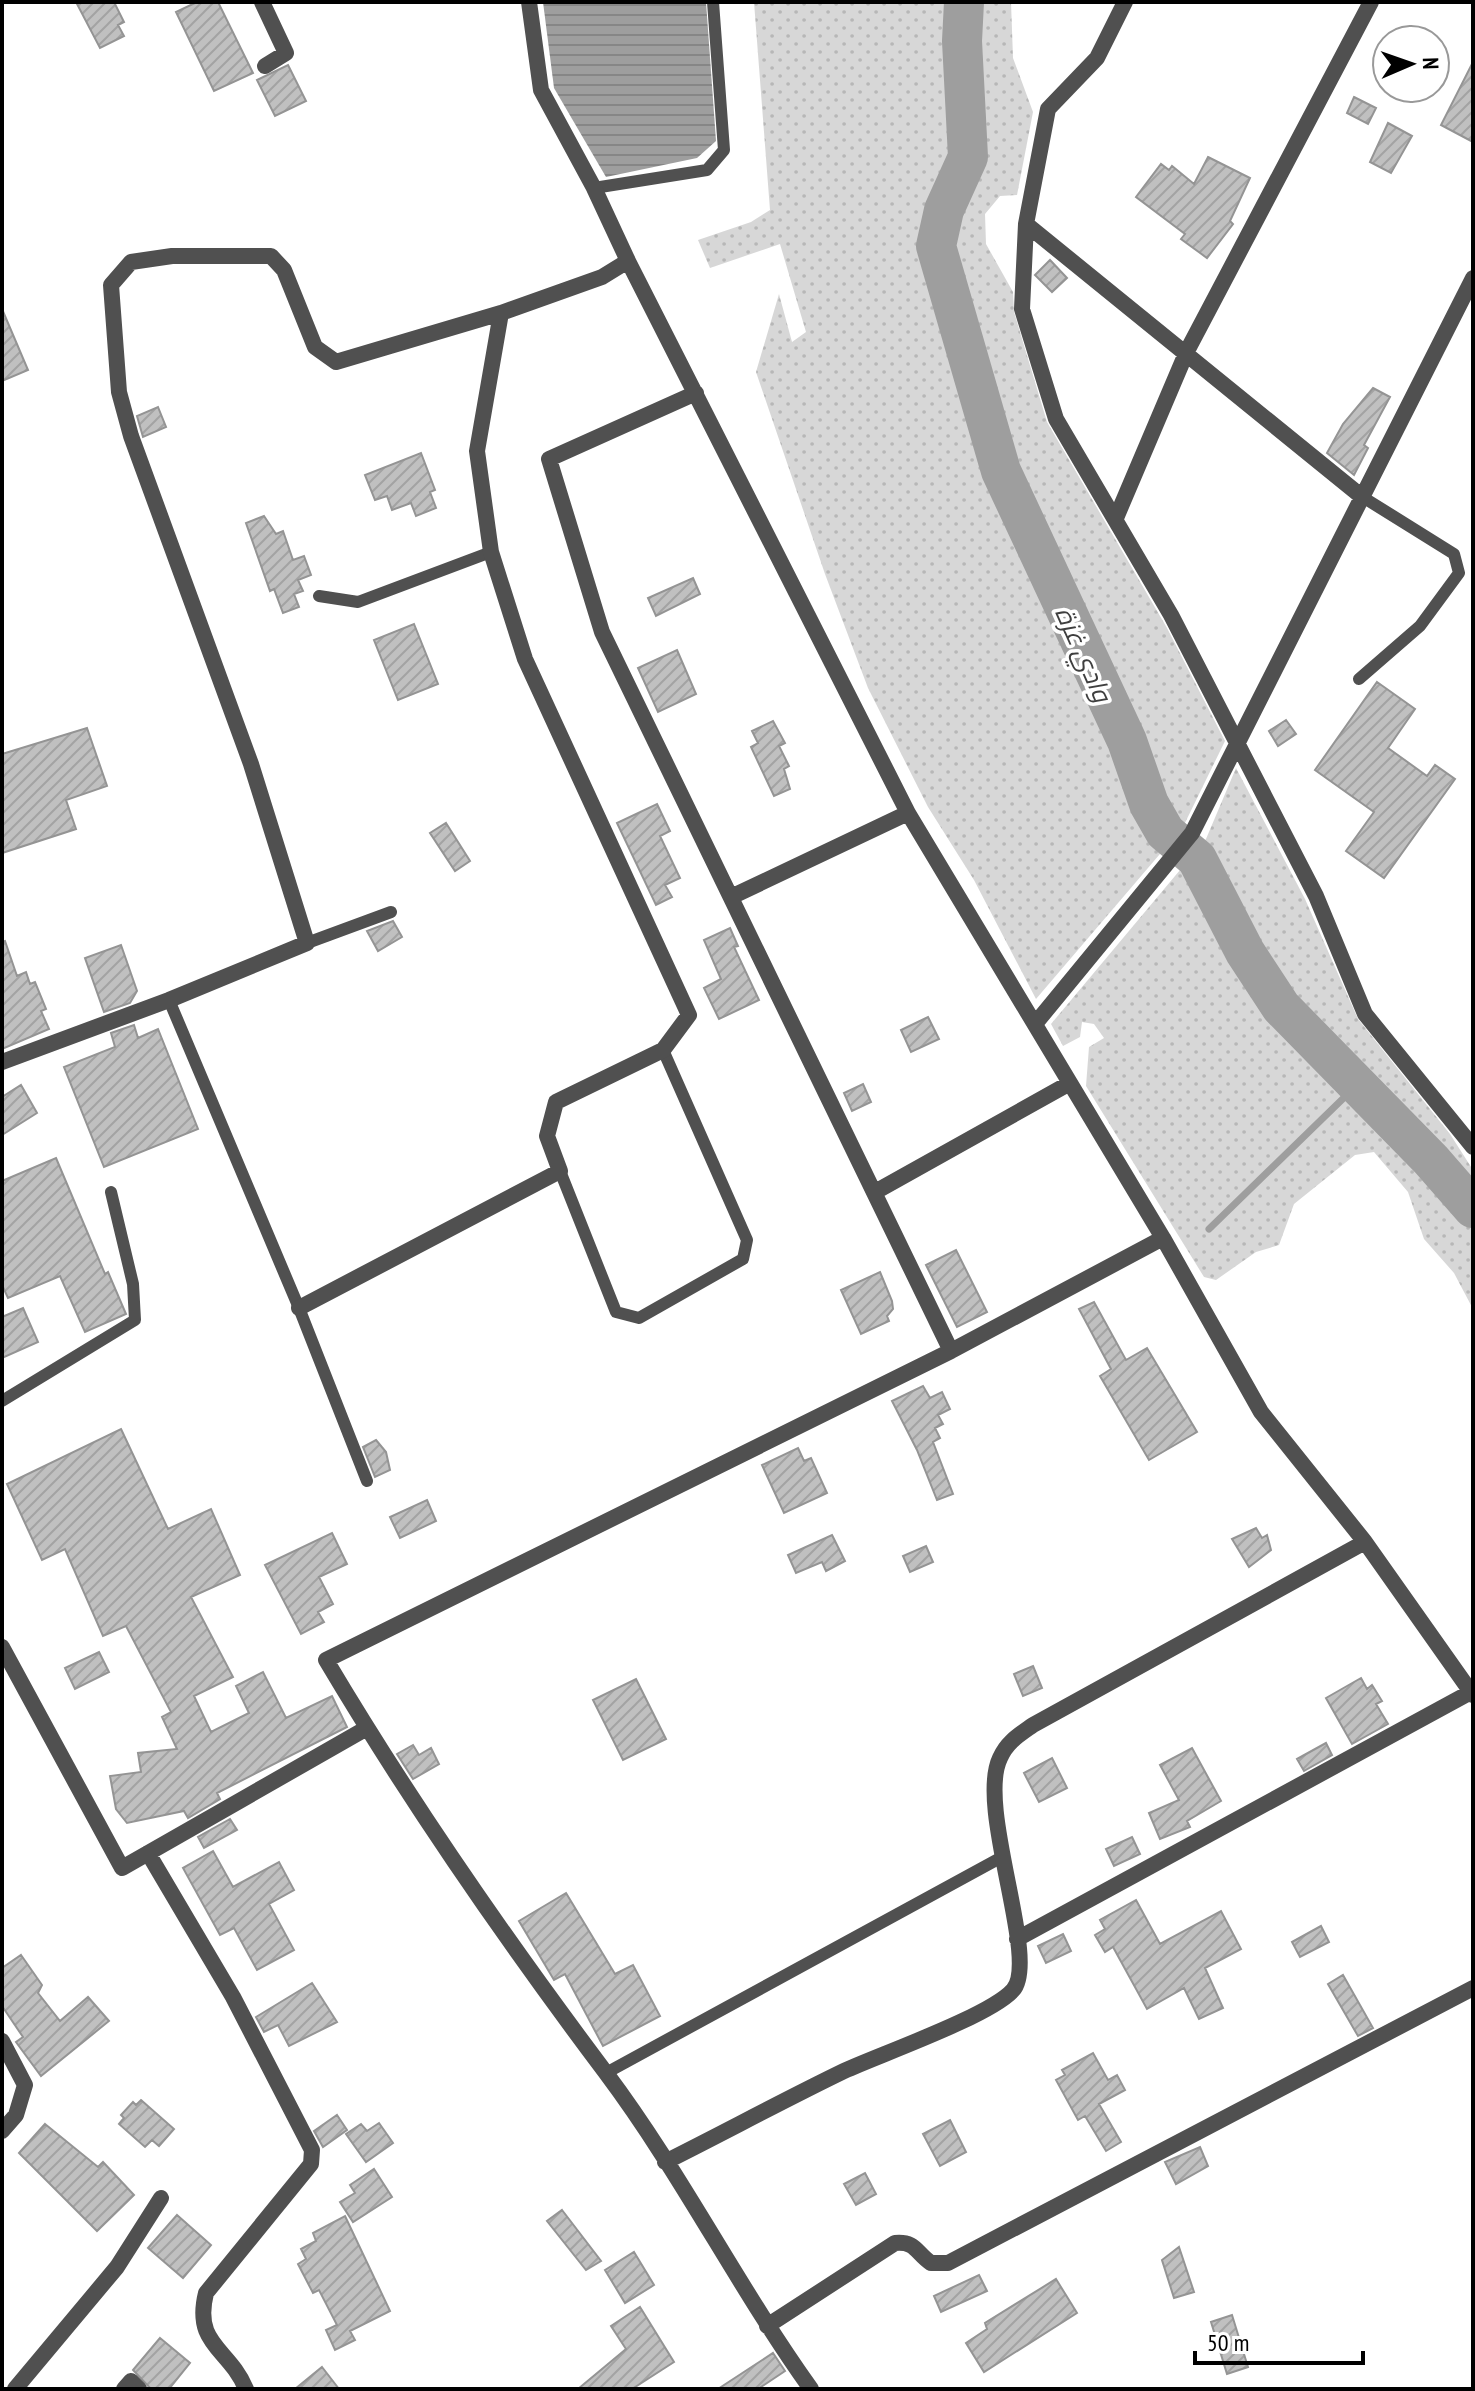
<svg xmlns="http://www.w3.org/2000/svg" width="1475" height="2391" font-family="'PT Sans Narrow',Cairo,sans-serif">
<defs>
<pattern id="grass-dots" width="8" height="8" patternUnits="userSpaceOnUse" patternTransform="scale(2)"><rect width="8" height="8" fill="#d7d7d7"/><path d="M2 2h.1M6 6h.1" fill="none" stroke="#b7b7b7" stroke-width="1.8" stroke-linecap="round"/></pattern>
<pattern id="water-rules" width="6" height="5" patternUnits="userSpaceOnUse" patternTransform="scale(2)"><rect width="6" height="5" fill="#9e9e9e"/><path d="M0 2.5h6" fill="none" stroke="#868686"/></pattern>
<pattern id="building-hatch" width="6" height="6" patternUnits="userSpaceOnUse" patternTransform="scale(2)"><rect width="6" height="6" fill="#c0c0c0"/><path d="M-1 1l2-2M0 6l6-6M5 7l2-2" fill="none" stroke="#a3a3a3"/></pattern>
</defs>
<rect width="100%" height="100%" fill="#fff"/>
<path fill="url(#grass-dots)" d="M754,2H1011L1013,58L1033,112L1017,195L1000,196L985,214L986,244L1013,292L1014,312L1047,422L1167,628L1225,741L1183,827L1036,999L974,880L928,807L868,688L825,574L756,372L779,294L792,342L806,332L780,244L710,268L698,240L751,222L770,210Z
M1236,768L1305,899L1358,1019L1450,1134L1473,1170V1309L1454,1273L1424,1239L1408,1192L1374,1152L1355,1155L1294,1204L1279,1245L1256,1252L1216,1280L1204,1277L1086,1086L1089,1047L1104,1038L1094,1024L1082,1022L1080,1037L1063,1046L1051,1024L1206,839Z"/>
<path fill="url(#water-rules)" d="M543,2H706L716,141L697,158L606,177L554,88Z"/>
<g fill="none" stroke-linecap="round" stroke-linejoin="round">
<path stroke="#9e9e9e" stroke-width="7" d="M1209,1229L1357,1085"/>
<path stroke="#9e9e9e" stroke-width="40" d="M964,2L962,41L968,157L944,210L936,246L1001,471L1127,741L1149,804L1165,832L1197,859L1245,952L1281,1007L1431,1160L1473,1208"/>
</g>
<path fill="url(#building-hatch)" stroke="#949494" stroke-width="2" d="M76,2H114L124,22L118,25L124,36L100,48Z
M197,2H218L253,73L214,91L176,12Z
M1473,62V142L1441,125Z
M288,65L306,101L275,116L257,80Z
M1354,97L1376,108L1368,124L1347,113Z
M1388,123L1412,136L1391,173L1370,162Z
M1208,157L1250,178L1230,221L1233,224L1207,258L1181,239L1185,234L1136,197L1161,164L1169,170L1172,166L1194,184Z
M1050,260L1067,278L1052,292L1035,275Z
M2,309L28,370L2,381Z
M1373,388L1390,397L1364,445L1368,448L1354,475L1327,453L1343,424Z
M158,407L166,427L143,437L137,416Z
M421,453L435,490L430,492L436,508L416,516L411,503L392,510L387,496L375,500L365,475Z
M264,516L276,534L283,531L293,560L304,556L311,575L298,580L303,591L294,594L299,607L283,613L274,589L270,591L246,523Z
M693,578L700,594L656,616L648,598Z
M414,624L438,684L398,700L374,640Z
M677,650L696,694L658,712L638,668Z
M1377,682L1415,709L1388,748L1427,776L1435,765L1455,779L1384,878L1346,851L1374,812L1315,770Z
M1286,720L1296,734L1278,746L1269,731Z
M773,721L785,743L779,746L789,766L784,769L790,789L774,796L751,747L758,743L752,731Z
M87,728L107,786L66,800L76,829L2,853V754Z
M657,804L670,831L660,836L680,878L665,885L672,897L656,905L617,823Z
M446,823L470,861L455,871L430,833Z
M393,921L402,937L378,951L367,931Z
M730,928L738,946L734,947L759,1000L719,1019L704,988L721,979L704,940Z
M5,941L17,976L26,972L30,984L35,982L46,1009L41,1011L49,1029L2,1049V942Z
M121,945L137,991L130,1003L104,1012L85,958Z
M928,1017L939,1039L911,1052L901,1030Z
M134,1025L138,1038L158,1029L198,1129L104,1167L64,1067L115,1047L111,1033Z
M863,1084L871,1102L852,1111L844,1093Z
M21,1085L37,1113L2,1135V1097Z
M56,1158L105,1274L108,1272L126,1314L85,1332L60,1276L8,1298L2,1285V1181Z
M956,1250L987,1312L957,1327L926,1265Z
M880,1272L892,1301L893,1309L887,1316L889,1321L861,1334L841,1290Z
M1094,1302L1126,1360L1147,1348L1197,1432L1149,1460L1100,1376L1111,1369L1079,1309Z
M23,1308L38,1342L2,1358V1317Z
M923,1386L930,1398L942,1392L950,1409L938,1415L943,1424L935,1428L940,1438L933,1442L953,1494L937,1500L917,1450L892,1401Z
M121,1429L168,1529L211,1509L240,1575L191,1597L233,1677L194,1696L211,1732L249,1713L236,1686L263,1672L286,1718L332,1696L347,1727L217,1793L220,1799L188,1818L184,1811L127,1823L116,1809L110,1776L141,1772L138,1753L177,1749L162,1717L171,1712L126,1626L103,1636L65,1549L42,1560L7,1484Z
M376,1440L386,1452L390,1470L375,1477L363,1447Z
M798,1448L804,1461L811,1458L827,1493L784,1513L762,1465Z
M427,1500L436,1521L400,1538L390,1517Z
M1256,1528L1262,1538L1267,1535L1271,1550L1249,1567L1232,1539Z
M332,1533L347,1564L319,1577L333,1604L318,1612L324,1622L301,1634L265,1565Z
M832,1535L845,1561L826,1571L822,1562L796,1573L788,1555Z
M926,1546L933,1562L910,1572L903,1556Z
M99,1652L109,1672L75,1689L65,1668Z
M1033,1666L1042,1688L1023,1696L1014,1674Z
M1361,1678L1367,1689L1372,1685L1382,1701L1376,1704L1388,1724L1352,1744L1326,1698Z
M636,1679L666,1739L623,1760L593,1700Z
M1326,1743L1332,1755L1304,1771L1297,1759Z
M413,1745L419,1755L431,1748L439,1764L413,1779L397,1754Z
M1192,1748L1221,1801L1187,1821L1190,1827L1160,1839L1149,1813L1179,1800L1160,1765Z
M1052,1758L1067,1788L1039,1802L1024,1773Z
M230,1819L237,1830L204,1848L198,1837Z
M1132,1837L1140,1854L1114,1866L1106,1849Z
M213,1851L233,1887L279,1862L294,1890L269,1904L294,1950L257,1970L234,1928L220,1935L183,1868Z
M566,1893L615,1974L633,1965L660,2016L603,2046L565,1974L554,1980L519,1921Z
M1136,1900L1160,1944L1221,1911L1241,1949L1205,1968L1223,2008L1199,2019L1184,1988L1147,2009L1113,1947L1105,1952L1095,1935L1105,1929L1100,1920Z
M1321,1926L1329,1942L1300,1957L1292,1942Z
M1063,1934L1071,1951L1046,1963L1038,1946Z
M21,1955L42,1985L38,1993L60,2021L88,1997L109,2021L41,2076L16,2042L23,2037L2,2006V1968Z
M1343,1975L1373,2028L1358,2036L1328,1984Z
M312,1983L337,2022L289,2046L278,2025L264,2032L256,2017Z
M1093,2053L1108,2080L1117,2075L1125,2090L1099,2104L1121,2142L1106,2151L1085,2116L1078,2120L1056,2080L1065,2075L1062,2070Z
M141,2100L174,2129L159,2146L152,2140L145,2147L119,2124L124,2118L121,2115L133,2102L136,2105Z
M337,2115L347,2130L323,2147L314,2131Z
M950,2120L966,2152L940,2166L923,2134Z
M379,2123L393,2143L366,2162L346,2134L361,2124L367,2131Z
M45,2124L98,2167L103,2162L134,2195L97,2231L19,2153Z
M1200,2147L1208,2166L1176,2184L1165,2162Z
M374,2169L392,2197L353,2222L340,2202L355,2193L350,2185Z
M865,2173L876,2194L856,2205L844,2184Z
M562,2210L601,2261L586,2270L547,2221Z
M177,2215L211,2245L183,2278L148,2248Z
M345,2216L390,2311L350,2331L355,2340L335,2350L326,2330L337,2325L319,2290L313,2293L298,2264L306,2259L301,2249L316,2241L313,2233Z
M1179,2247L1194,2292L1174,2298L1162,2260Z
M634,2252L654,2285L625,2303L605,2270Z
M979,2275L987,2291L941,2312L934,2296Z
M1056,2279L1077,2313L984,2372L966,2343L987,2329L985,2323Z
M640,2307L674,2362L632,2389H578L626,2349L611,2326Z
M1232,2315L1248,2367L1227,2374L1211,2322Z
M160,2338L190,2363L169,2389H151L133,2370Z
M773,2353L785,2371L758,2389H718Z
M322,2367L339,2389H295Z"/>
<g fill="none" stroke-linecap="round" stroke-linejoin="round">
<path stroke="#505050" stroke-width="12" d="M594,188L707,170L724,150L713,2
M319,596L358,602L491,552
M1359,679L1420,626L1459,573L1454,554L1361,496
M307,943L391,912
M169,1000L299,1308L367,1481
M560,1171L616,1312L639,1318L743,1259L747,1240L663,1050
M2,1401L135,1320L133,1284L111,1192
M606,2073L1002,1857"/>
<path stroke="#505050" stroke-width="16" d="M262,2L286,53L265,66
M529,2L541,90L594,188L628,261L908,813L1163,1238L1261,1412L1365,1542L1473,1695
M1125,2L1097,58L1048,109L1026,224L1022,309L1056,419L1171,615L1316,896L1365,1014L1473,1147
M1026,224L1361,496
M696,393L549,459L602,632L951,1351
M1116,518L1187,351L1371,2
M733,896L908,813
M1035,1024L1192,833L1473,278
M2,1062L169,1000L307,943L251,764L131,436L119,392L111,285L131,262L172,256H271L284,270L315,347L336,362L501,313
M875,1192L1070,1083
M299,1308L560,1171L547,1136L556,1102L663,1050L689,1015L525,659L491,552L477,451L501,313L602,277L628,261
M2,1647L122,1868L367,1728
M148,1853L233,1997L312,2150L311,2164L206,2293C193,2345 229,2348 246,2389
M1017,1939L1471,1692
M2,2041L25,2085L16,2115L2,2131
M665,2162C725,2132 784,2100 844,2071C881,2054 990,2016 1013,1990C1040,1960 976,1808 1000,1758C1007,1742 1019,1735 1033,1725L1365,1542
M767,2326L895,2243C916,2241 916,2253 931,2263H948L1473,1988
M15,2389L117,2267L161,2198
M124,2389L131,2381L139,2389
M811,2389C738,2287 681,2173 606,2073C506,1940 411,1803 326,1660L951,1351L1163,1238"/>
</g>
<g text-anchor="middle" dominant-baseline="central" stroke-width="7" stroke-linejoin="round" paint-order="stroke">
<g font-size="26" font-style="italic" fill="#3f3f3f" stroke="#fff">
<text transform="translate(1084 654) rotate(66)">وادي غزة</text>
</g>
</g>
<rect width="1475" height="2391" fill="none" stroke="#000000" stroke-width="8"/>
<g transform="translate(1411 64) rotate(88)"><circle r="38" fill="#ffffff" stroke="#999999" stroke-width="2"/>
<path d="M0-6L14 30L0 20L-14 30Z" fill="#000000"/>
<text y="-12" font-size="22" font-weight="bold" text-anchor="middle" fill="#000000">N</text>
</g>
<path d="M1195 2351v12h168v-12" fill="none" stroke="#000000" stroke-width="4"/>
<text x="1207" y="2351" font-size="24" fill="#000000" stroke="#ffffff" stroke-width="6" paint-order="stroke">50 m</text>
</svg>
